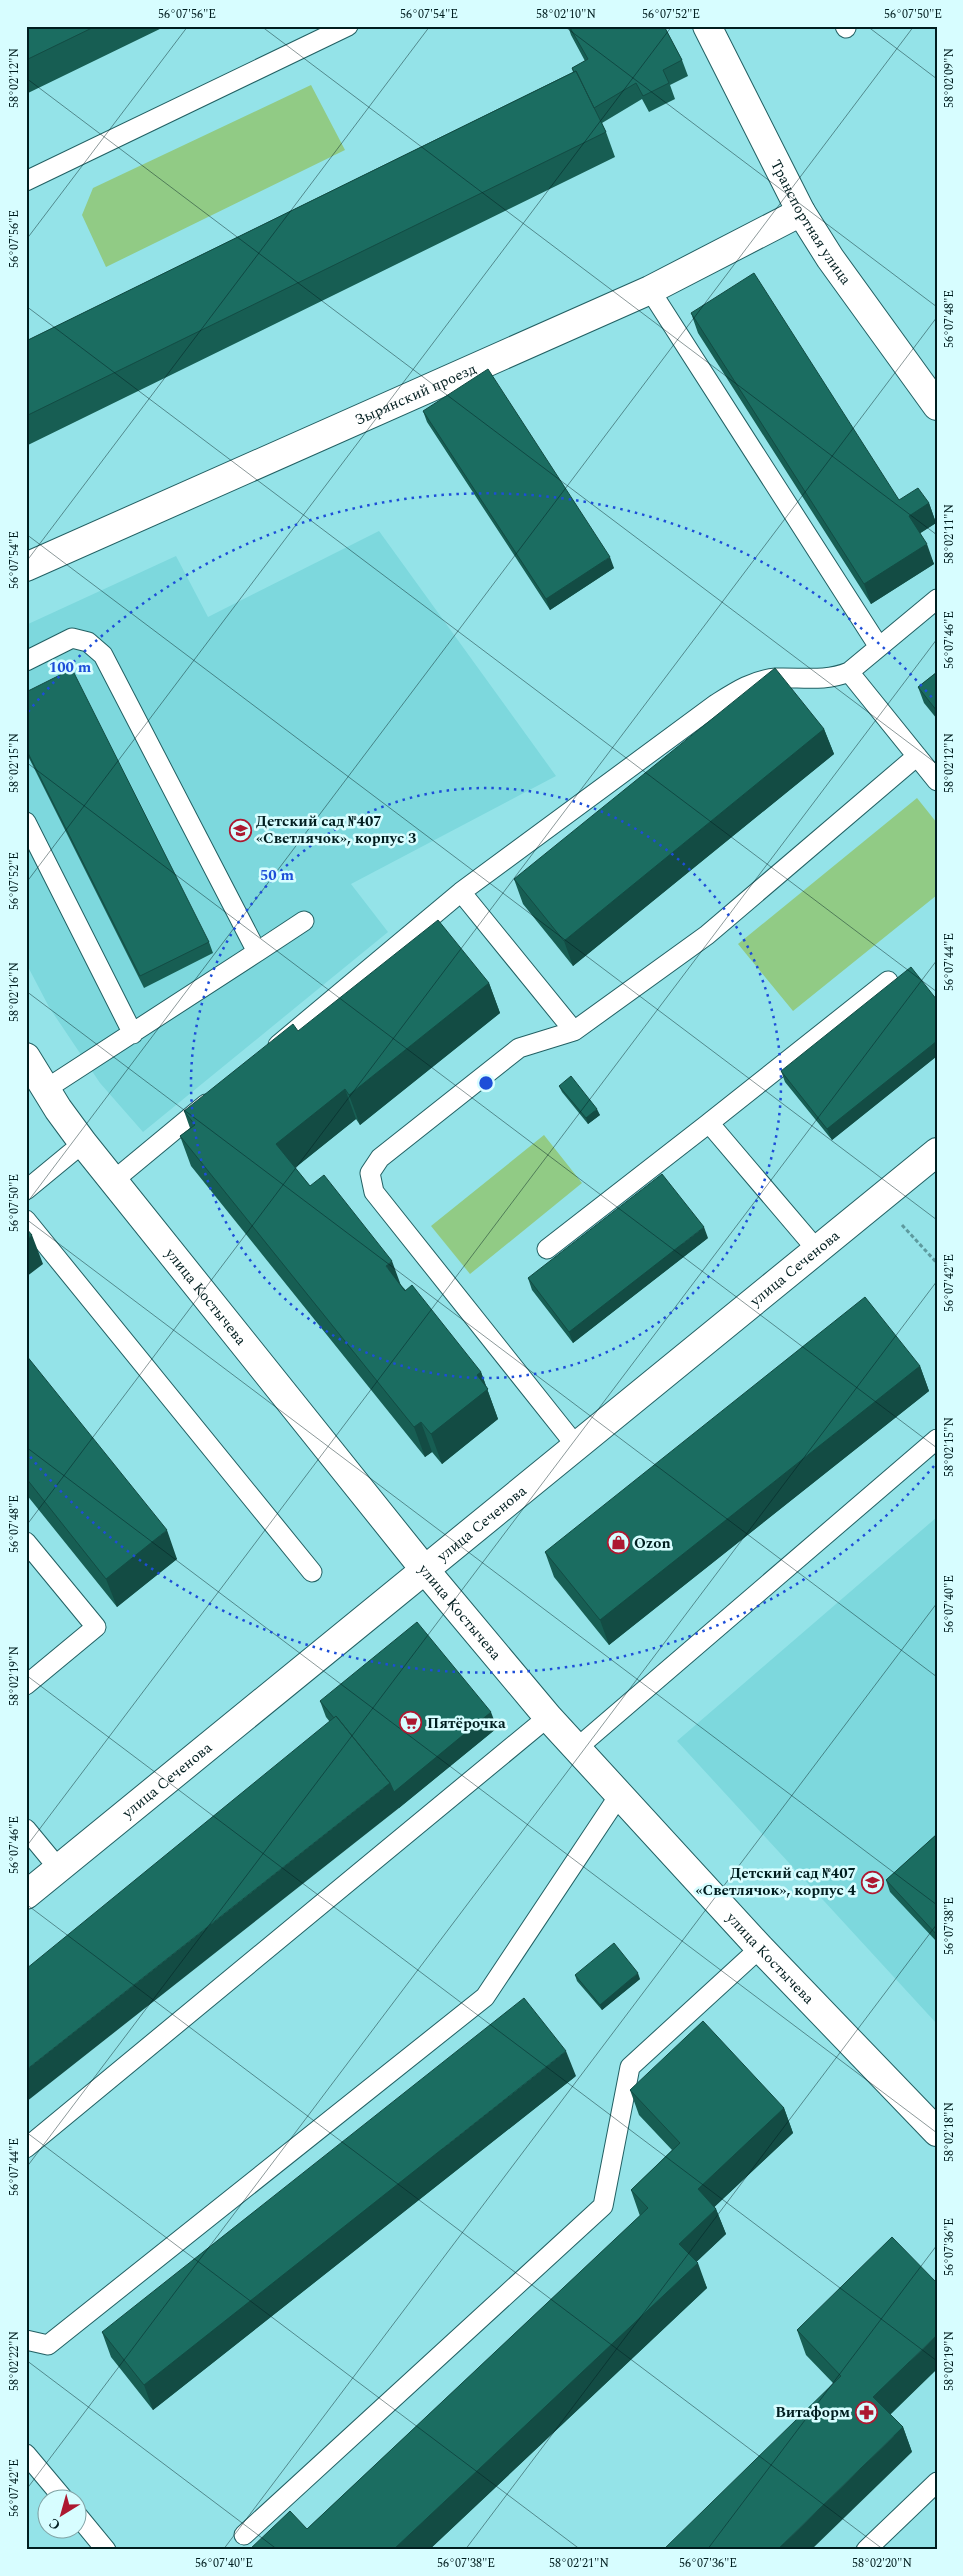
<svg xmlns="http://www.w3.org/2000/svg" width="963" height="2576" font-family="Spectral,serif">
<rect width="100%" height="100%" fill="#94e3e8"/>
<path fill="#7dd8dd" d="M379,531L556,776L351,884L388,932L143,1132L100,1083L49,1007L26,963V625L176,556L208,617Z
M937,1517V2024L677,1741Z"/>
<path fill="#91cb85" d="M311,85L345,150L106,267L82,215L93,188Z
M917,798L937,823V895L793,1011L738,944Z
M544,1135L582,1183L470,1274L431,1226Z"/>
<g fill="none" stroke-linecap="round" stroke-linejoin="round">
<defs>
<path id="service" d="M845,26L846,28
M26,181L348,26
M650,290L879,647
M937,599L849,672L937,781
M26,661L72,638L88,642L103,655L257,952L46,1089
M26,822L133,1034
M461,892L716,704C735,692 753,680 776,678C801,677 825,682 849,672
M257,952L304,921
M574,1031L519,1048L380,1158L370,1173L374,1192L577,1447
M278,1045L461,892L574,1031L707,935L917,756
M709,1123L888,981
M113,1181L206,1104
M26,1190L83,1143
M26,1220L312,1572
M547,1249L709,1123L817,1250
M26,1542L96,1627L26,1685
M577,1748L937,1439
M26,1829L59,1869
M26,2148L548,1717
M26,2340L48,2345L485,1997L620,1794
M26,2454L63,2498
M78,2516L106,2550
M244,2535L603,2206L630,2067L760,1948
M866,2550L937,2482"/>
<g id="minor">
<path id="s1" d="M707,26L801,212L830,258L937,406"/>
<path id="s2" d="M26,567L650,290L801,212"/>
<path id="s3" d="M26,1057L58,1109L83,1143L425,1570L548,1717L760,1948L937,2132"/>
<path id="s4" d="M26,1895L937,1152"/>
</g>
</defs>
<use href="#service" stroke="#226063" stroke-width="21"/>
<use href="#minor" stroke="#226063" stroke-width="30"/>
<path stroke="#5d9a9e" stroke-width="3" stroke-dasharray="4 2.5" stroke-linecap="butt" d="M902,1225L937,1263"/>
<use href="#service" stroke="#fff" stroke-width="19"/>
<use href="#minor" stroke="#fff" stroke-width="28"/>
</g>
<path fill="#175e53" d="M26,26H166L26,94Z
M568,26H664L682,60L688,76L670,85L675,99L649,112L642,99L602,123L606,132L615,157L26,446V341L573,72L572,68L585,61L571,35Z
M691,313L899,500L929,503L936,523L920,533L934,564L871,604L698,333Z
M423,411L614,568L550,610L427,422Z
M937,672V719L924,703L918,687Z
M26,692L209,942L213,953L144,988L26,752Z
M824,729L834,754L573,966L523,904L514,879Z
M489,983L500,1013L360,1125L356,1119L295,1168L310,1186L481,1372L498,1419L442,1464L432,1452L425,1457L191,1166L180,1136L190,1128L184,1111L298,1031Z
M937,1000V1056L832,1140L785,1082L781,1071Z
M559,1086L600,1115L588,1124L562,1092Z
M708,1238L573,1343L532,1290L528,1278Z
M26,1355L177,1559L117,1607L26,1494Z
M920,1366L929,1391L609,1645L554,1577L545,1552Z
M320,1701L497,1728L399,1808L326,1717Z
M937,1834V1942L890,1892L886,1880Z
M575,1975L640,1979L602,2010L577,1981Z
M576,2076L153,2410L111,2357L102,2332Z
M630,2090L784,2108L793,2133L714,2207L716,2209L726,2234L696,2262L707,2288L429,2550H249L307,2529L640,2216L631,2190L672,2150L639,2115Z
M797,2330L937,2369L890,2415L903,2427L912,2452L833,2383L806,2355Z"/>
<path fill="#134c44" d="M929,503L936,523L916,536L909,516Z
M927,544L934,564L871,604L864,584Z
M610,557L614,568L550,610L546,599Z
M824,729L834,754L573,966L564,941Z
M489,983L500,1013L360,1125L349,1095Z
M937,1041V1056L832,1140L827,1129Z
M345,1089L356,1119L287,1174L276,1144Z
M597,1109L600,1115L588,1124L586,1118Z
M704,1227L708,1238L573,1343L569,1332Z
M32,1235L43,1264L26,1277V1240Z
M392,1261L403,1291L386,1266Z
M920,1366L929,1391L609,1645L600,1620Z
M481,1372L498,1419L442,1464L431,1434L477,1375Z
M421,1422L432,1452L425,1457L414,1427Z
M167,1530L177,1559L117,1607L106,1579Z
M491,1712L497,1728L399,1808L26,2102V2070L390,1783Z
M638,1973L640,1979L602,2010L600,2005Z
M566,2051L576,2076L153,2410L144,2385Z
M784,2108L793,2133L707,2214L698,2189Z
M716,2209L726,2234L689,2269L679,2244Z
M698,2263L707,2288L429,2550H393Z
M937,2335V2369L882,2422L873,2397Z
M903,2427L912,2452L811,2550H777Z"/>
<path fill="#1b6d61" stroke="#134c44" d="M26,26H96L26,60Z
M569,26H664L682,60L663,70L669,83L643,96L636,83L594,108L576,71L574,72L572,68L588,59Z
M576,71L606,132L26,416V341Z
M754,273L899,500L918,488L929,503L909,516L927,544L864,584L691,313Z
M488,369L610,557L546,599L423,411Z
M775,668L824,729L564,941L514,879Z
M72,669L209,942L140,976L26,749V692Z
M937,672V711L918,687Z
M438,920L489,983L349,1095L345,1089L276,1144L310,1186L324,1175L392,1261L386,1266L405,1291L412,1285L481,1372L477,1375L488,1389L431,1434L421,1422L414,1427L180,1136L195,1125L184,1111L293,1024L298,1031Z
M911,967L937,1000V1041L827,1129L781,1071Z
M571,1076L597,1109L586,1118L559,1086Z
M662,1174L704,1227L569,1332L528,1278Z
M26,1228L32,1235L26,1240Z
M865,1297L920,1366L600,1620L545,1552Z
M26,1355L167,1530L106,1579L26,1478Z
M417,1622L491,1712L394,1792L390,1783L336,1716L334,1718L320,1701Z
M336,1716L390,1783L26,2070V1969Z
M937,1834V1935L886,1880Z
M614,1943L638,1973L600,2005L575,1975Z
M524,1998L566,2051L144,2385L102,2332Z
M703,2021L784,2108L698,2189L716,2209L679,2244L698,2263L393,2550H249L290,2511L307,2529L648,2208L631,2190L680,2143L630,2090Z
M892,2237L937,2283V2335L873,2397L903,2427L777,2550H663L841,2376L797,2330Z"/>
<path fill="none" stroke="#001d1f" stroke-width="1" stroke-opacity="0.45" d="M261,26L937,535M564,26L937,307M867,26L937,79M26,78L937,764M26,240L188,26M26,306L937,992M26,534L937,1220M26,562L430,26M26,762L937,1448M26,883L672,26M26,991L937,1677M26,1204L914,26M26,1219L937,1905M26,1447L937,2133M26,1526L937,317M26,1675L937,2361M26,1847L937,639M26,1904L884,2550M26,2132L581,2550M26,2168L937,960M26,2360L278,2550M26,2490L937,1281M223,2550L937,1603M465,2550L937,1924M707,2550L937,2245"/>
<g fill="none" stroke="#1d4ed8" stroke-width="2.5" stroke-dasharray="2.5 5">
<circle cx="486" cy="1083" r="295"/>
<path d="M934 1466A589 589 0 0 1 28 1454M28 712A589 589 0 0 1 934 700"/>
</g>
<defs>
<symbol id="school-ring" viewBox="-11 -11 22 22"><circle r="9.5" fill="#d7fdff" stroke="#ad1830" stroke-width="1.5"/><path d="M0-5L7-2L0 1L-7-2ZM-4 1L0 2.5L4 1V4Q0 6-4 4Z" fill="#ad1830"/></symbol>
<symbol id="shop-ring" viewBox="-11 -11 22 22"><circle r="9.5" fill="#d7fdff" stroke="#ad1830" stroke-width="1.5"/><path d="M-5-2.5h2.3a2.7 3.5 0 0 1 5.4 0H5L5.5 6h-11ZM-1.5-2.5h3a1.5 2.3 0 0 0-3 0Z" fill="#ad1830"/></symbol>
<symbol id="supermarket-ring" viewBox="-11 -11 22 22"><circle r="9.5" fill="#d7fdff" stroke="#ad1830" stroke-width="1.5"/><path d="M-6-5.5h2.5l.6 2H6L4.5 2H-2.5L-4.4-4H-6ZM-1.5 3.2a1.3 1.3 0 1 0 .1 0ZM3 3.2a1.3 1.3 0 1 0 .1 0Z" fill="#ad1830"/></symbol>
<symbol id="pharmacy-ring" viewBox="-11 -11 22 22"><circle r="9.5" fill="#d7fdff" stroke="#ad1830" stroke-width="1.5"/><path d="M-2-6h4v4h4v4h-4v4h-4v-4h-4v-4h4Z" fill="#ad1830"/></symbol>
</defs>
<g fill-rule="evenodd">
<use href="#school-ring" x="228" y="818" width="25" height="25"/>
<use href="#shop-ring" x="606" y="1530" width="25" height="25"/>
<use href="#supermarket-ring" x="398" y="1710" width="25" height="25"/>
<use href="#school-ring" x="860" y="1870" width="25" height="25"/>
<use href="#pharmacy-ring" x="854" y="2400" width="25" height="25"/>
</g>
<g text-anchor="middle" dominant-baseline="central" stroke-width="5" stroke-linejoin="round" paint-order="stroke">
<g font-size="15" fill="#001d1f" stroke="#d7fdff">
<text stroke="none"><textPath href="#s1" startOffset="222">Транспортная улица</textPath></text>
<text stroke="none"><textPath href="#s2" startOffset="426">Зырянский проезд</textPath></text>
<text stroke="none"><textPath href="#s4" startOffset="992">улица Сеченова</textPath></text>
<text stroke="none"><textPath href="#s3" startOffset="300">улица Костычева</textPath></text>
<text stroke="none"><textPath href="#s4" startOffset="588">улица Сеченова</textPath></text>
<text stroke="none"><textPath href="#s3" startOffset="705">улица Костычева</textPath></text>
<text stroke="none"><textPath href="#s4" startOffset="182">улица Сеченова</textPath></text>
<text stroke="none"><textPath href="#s3" startOffset="1170">улица Костычева</textPath></text>
</g>
<g font-size="15" font-weight="bold" fill="#001d1f" stroke="#d7fdff" text-anchor="start">
<text x="256" y="821">Детский сад №407<tspan x="256" dy="17">«Светлячок», корпус 3</tspan></text>
<text x="634" y="1543">Ozon</text>
<text x="427" y="1723">Пятёрочка</text>
<text x="856" y="1873" text-anchor="end">Детский сад №407<tspan x="856" dy="17">«Светлячок», корпус 4</tspan></text>
<text x="850" y="2412" text-anchor="end">Витаформ</text>
</g>
</g>
<circle cx="486" cy="1083" r="8" fill="#1d4ed8" stroke="#d7fdff" stroke-width="2.5"/>
<g font-size="15" text-anchor="middle" font-weight="bold" fill="#1d4ed8" stroke="#d7fdff" stroke-width="5" stroke-linejoin="round" paint-order="stroke">
<text x="70" y="672">100 m</text>
<text x="277" y="880">50 m</text>
</g>
<rect width="963" height="2576" fill="none" stroke="#d7fdff" stroke-width="55"/>
<g transform="translate(62 2514) rotate(217)"><circle r="24" fill="#d7fdff" stroke="#81a3a5"/>
<path d="M0-4L9 19L0 12L-9 19Z" fill="#ad1830"/>
<text y="-8" font-size="14" font-weight="bold" text-anchor="middle" fill="#001d1f">С</text>
</g>
<rect x="28" y="28" width="908" height="2520" fill="none" stroke="#001d1f" stroke-width="2"/>
<g font-size="12" text-anchor="middle" fill="#001d1f">
<text x="187" y="18">56°07'56"E</text>
<text x="429" y="18">56°07'54"E</text>
<text x="566" y="18">58°02'10"N</text>
<text x="671" y="18">56°07'52"E</text>
<text x="913" y="18">56°07'50"E</text>
<text transform="translate(949 78) rotate(-90)" y="4">58°02'09"N</text>
<text transform="translate(14 78) rotate(-90)" y="4">58°02'12"N</text>
<text transform="translate(14 239) rotate(-90)" y="4">56°07'56"E</text>
<text transform="translate(949 319) rotate(-90)" y="4">56°07'48"E</text>
<text transform="translate(949 534) rotate(-90)" y="4">58°02'11"N</text>
<text transform="translate(14 560) rotate(-90)" y="4">56°07'54"E</text>
<text transform="translate(949 640) rotate(-90)" y="4">56°07'46"E</text>
<text transform="translate(949 763) rotate(-90)" y="4">58°02'12"N</text>
<text transform="translate(14 763) rotate(-90)" y="4">58°02'15"N</text>
<text transform="translate(14 881) rotate(-90)" y="4">56°07'52"E</text>
<text transform="translate(949 962) rotate(-90)" y="4">56°07'44"E</text>
<text transform="translate(14 992) rotate(-90)" y="4">58°02'16"N</text>
<text transform="translate(14 1203) rotate(-90)" y="4">56°07'50"E</text>
<text transform="translate(949 1283) rotate(-90)" y="4">56°07'42"E</text>
<text transform="translate(949 1447) rotate(-90)" y="4">58°02'15"N</text>
<text transform="translate(14 1524) rotate(-90)" y="4">56°07'48"E</text>
<text transform="translate(949 1604) rotate(-90)" y="4">56°07'40"E</text>
<text transform="translate(14 1676) rotate(-90)" y="4">58°02'19"N</text>
<text transform="translate(14 1845) rotate(-90)" y="4">56°07'46"E</text>
<text transform="translate(949 1926) rotate(-90)" y="4">56°07'38"E</text>
<text transform="translate(949 2132) rotate(-90)" y="4">58°02'18"N</text>
<text transform="translate(14 2167) rotate(-90)" y="4">56°07'44"E</text>
<text transform="translate(949 2247) rotate(-90)" y="4">56°07'36"E</text>
<text transform="translate(949 2361) rotate(-90)" y="4">58°02'19"N</text>
<text transform="translate(14 2361) rotate(-90)" y="4">58°02'22"N</text>
<text transform="translate(14 2488) rotate(-90)" y="4">56°07'42"E</text>
<text x="224" y="2567">56°07'40"E</text>
<text x="466" y="2567">56°07'38"E</text>
<text x="579" y="2567">58°02'21"N</text>
<text x="708" y="2567">56°07'36"E</text>
<text x="882" y="2567">58°02'20"N</text>
</g>
</svg>
